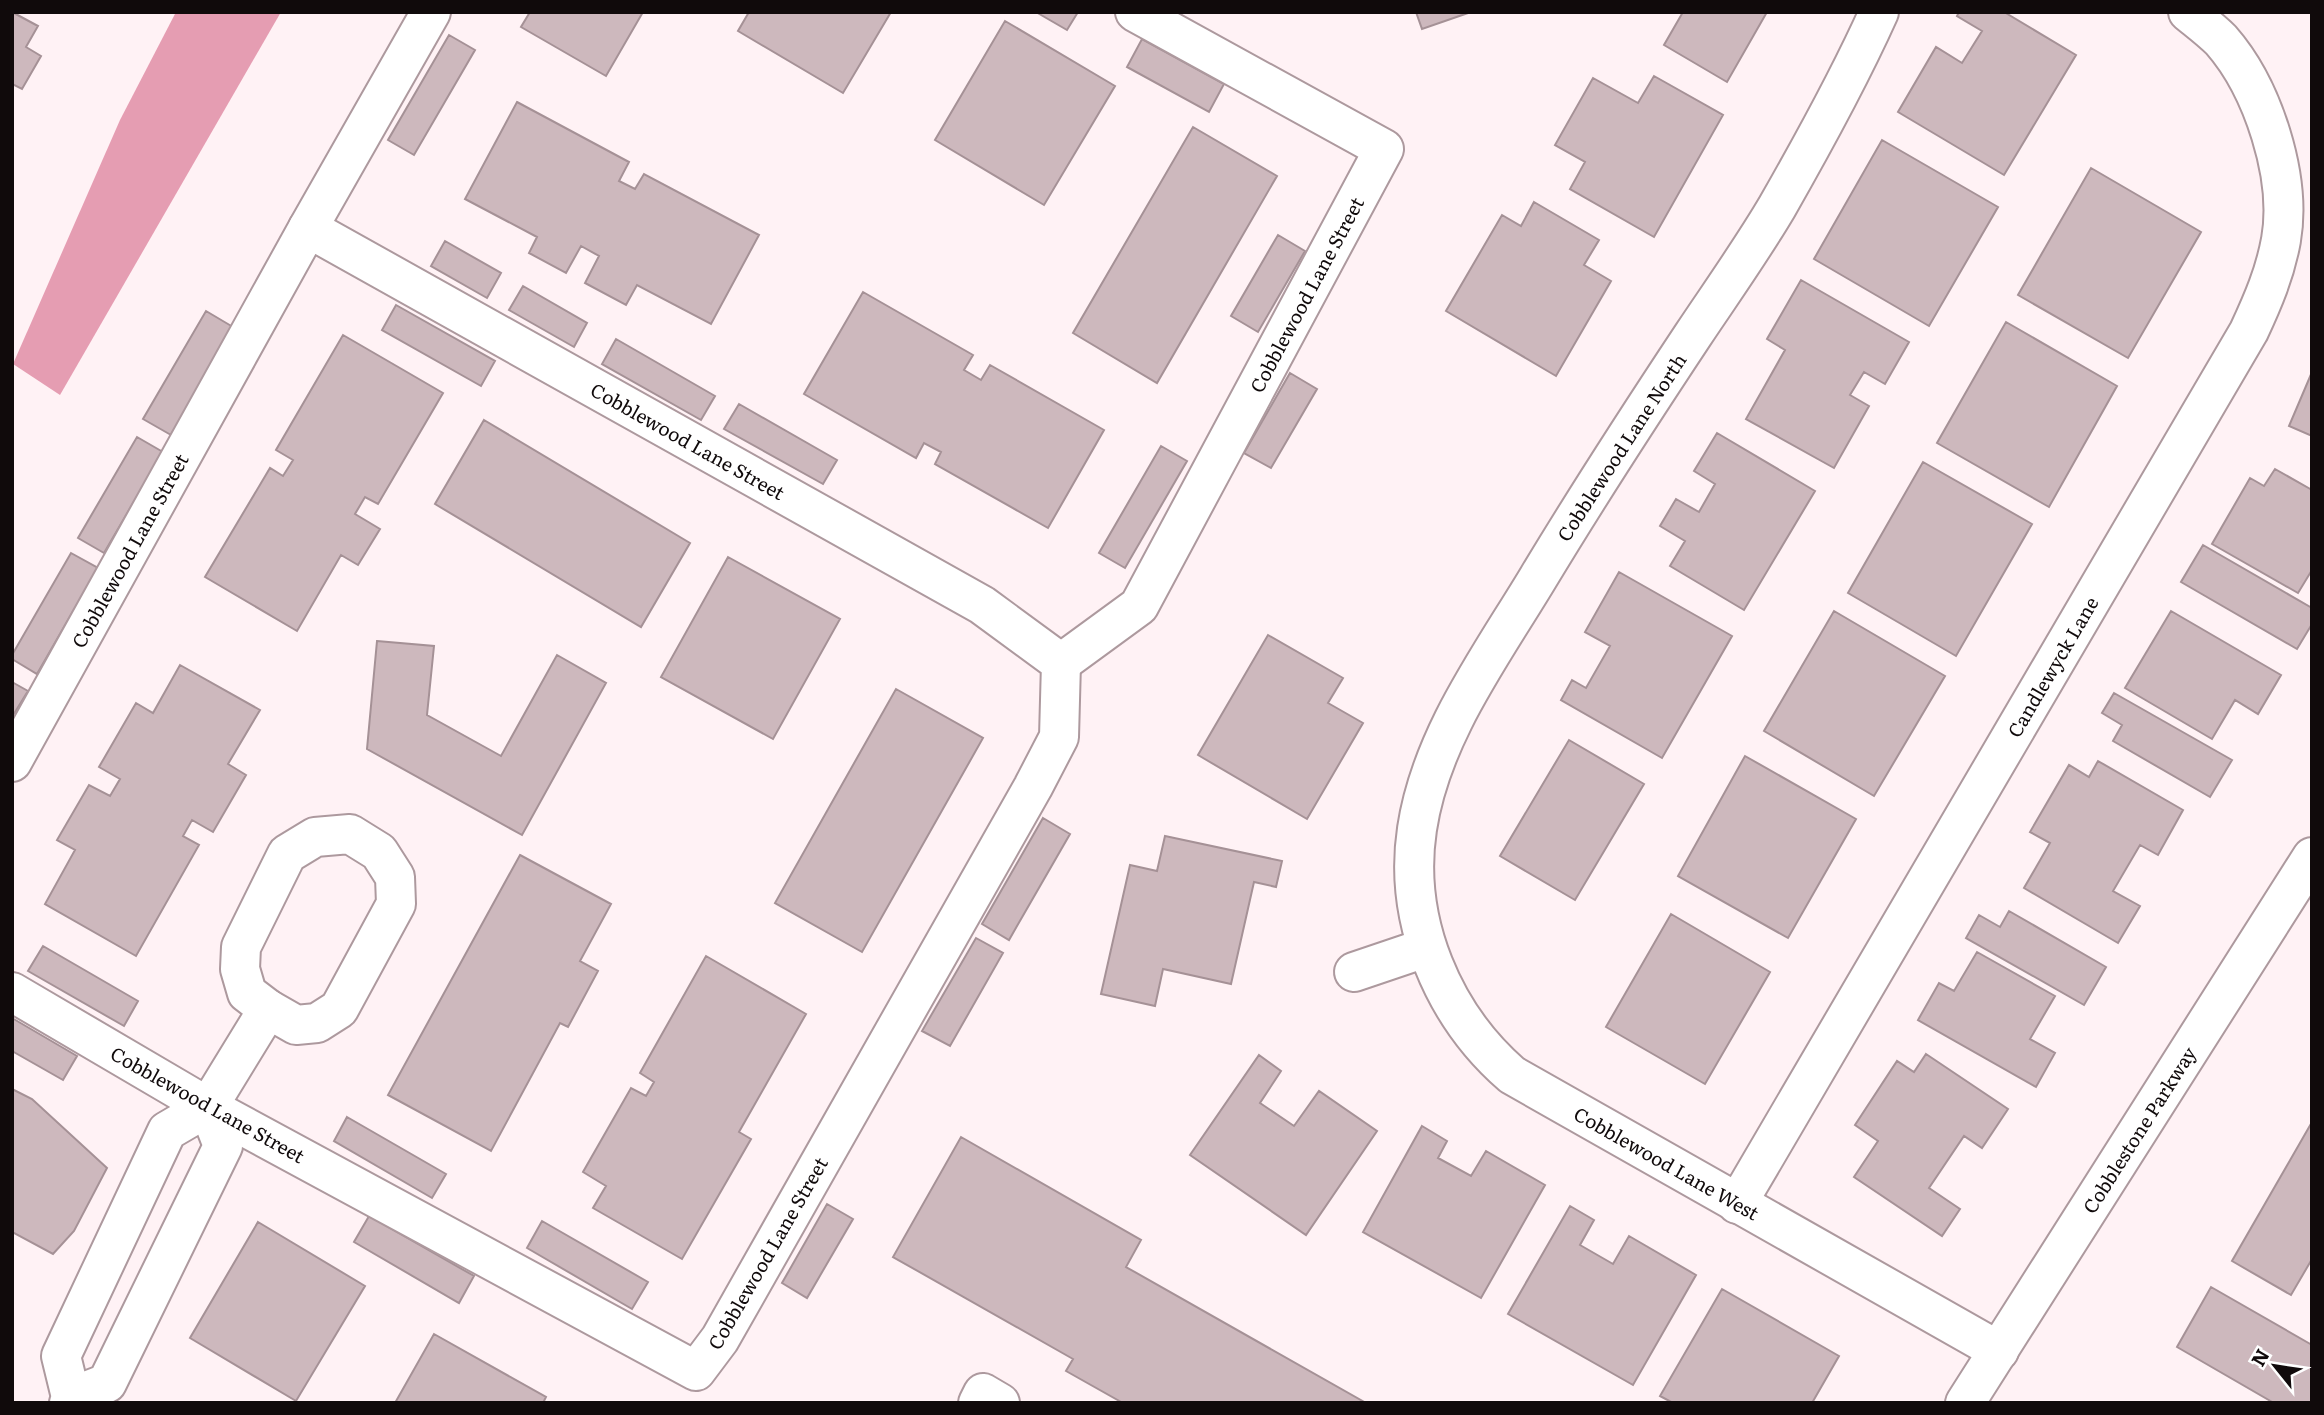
<svg xmlns="http://www.w3.org/2000/svg" width="2324" height="1415" font-family="Literata,serif">
<rect width="100%" height="100%" fill="#fff2f5"/>
<path fill="#e59db2" d="M176,12H281L60,395L13,364L120,120Z"/>
<path fill="#cdb8bd" stroke="#a59196" stroke-width="2" d="M12,12L38,26L26,47L41,56L22,89L12,84Z
M530,12H643L606,76L521,27Z
M749,12H891L843,93L738,31Z
M1036,12H1078L1067,30Z
M1416,12H1471L1422,29Z
M1683,12H1767L1727,82L1664,45Z
M1959,12H2004L2076,55L2004,175L1898,112L1936,47L1962,63L1982,31L1957,16Z
M1005,21L1115,86L1044,205L935,140Z
M449,35L475,50L414,155L388,140Z
M1142,39L1224,84L1209,112L1127,67Z
M1654,76L1723,115L1654,237L1570,189L1585,162L1555,145L1593,78L1638,103Z
M517,102L629,162L619,181L635,189L644,174L759,235L711,324L637,285L626,305L585,283L599,256L581,246L566,273L529,253L537,237L465,199Z
M1193,127L1277,176L1157,383L1073,333Z
M1882,140L1998,207L1929,326L1814,259Z
M2091,168L2201,232L2128,358L2018,295Z
M1534,202L1599,240L1584,265L1611,281L1556,376L1446,311L1502,215L1521,226Z
M1278,235L1305,251L1258,332L1231,316Z
M445,241L501,273L487,298L431,266Z
M1801,280L1909,342L1885,384L1864,372L1850,395L1869,406L1834,468L1746,419L1785,350L1767,339Z
M523,286L587,323L574,347L509,310Z
M863,292L973,355L964,370L981,380L990,365L1104,430L1048,528L935,464L941,452L924,443L916,458L804,394Z
M396,305L495,361L481,386L382,330Z
M206,311L233,327L171,435L143,419Z
M2006,322L2117,386L2049,507L1937,443Z
M343,335L443,393L378,504L365,497L355,514L380,529L358,565L341,555L297,631L205,577L270,468L283,476L293,460L276,450Z
M616,339L715,396L701,420L602,364Z
M2312,372V436L2289,426Z
M1290,373L1317,389L1271,468L1244,453Z
M739,404L837,460L823,484L724,429Z
M484,420L690,543L641,627L435,504Z
M1717,433L1815,491L1744,610L1670,566L1685,541L1660,526L1676,499L1699,512L1715,484L1694,471Z
M137,437L163,452L104,553L78,538Z
M1161,446L1187,461L1125,568L1099,553Z
M1923,462L2032,524L1956,656L1848,593Z
M2275,469L2312,490V570L2298,593L2212,544L2250,478L2264,486Z
M2203,545L2312,608V624L2297,649L2181,582Z
M71,553L98,568L37,674L12,659V655Z
M728,557L840,619L773,739L661,677Z
M1619,572L1732,636L1662,758L1561,700L1572,680L1586,688L1610,646L1585,632Z
M1834,611L1945,676L1874,796L1764,731Z
M2171,611L2281,675L2258,714L2235,700L2212,739L2125,688Z
M1268,635L1343,678L1328,703L1363,723L1307,819L1198,755Z
M377,641L434,646L427,715L501,756L557,655L606,683L522,835L367,749Z
M180,665L260,710L228,764L246,775L213,832L192,820L183,836L199,845L136,956L45,904L75,850L57,840L89,785L110,796L120,779L99,767L136,703L153,713Z
M12,682L28,691L12,717Z
M896,689L983,738L862,952L775,903Z
M2114,693L2232,760L2210,797L2113,741L2122,725L2102,713Z
M1569,740L1644,784L1575,900L1500,856Z
M1745,756L1856,819L1788,938L1678,876Z
M2098,761L2183,810L2158,855L2140,845L2113,891L2140,906L2118,943L2024,888L2050,843L2030,832L2069,765L2089,777Z
M1043,818L1070,834L1009,940L982,924Z
M1165,836L1282,861L1276,887L1254,882L1231,984L1163,969L1155,1006L1101,994L1130,865L1157,871Z
M520,855L611,904L580,961L598,971L568,1027L560,1023L491,1151L388,1095Z
M2009,911L2106,967L2084,1005L1966,938L1979,915L2000,927Z
M1671,914L1770,972L1705,1084L1606,1027Z
M976,938L1003,953L950,1046L922,1031Z
M43,946L138,1001L124,1026L28,971Z
M1977,952L2055,996L2030,1039L2055,1053L2036,1087L1918,1020L1939,983L1954,991Z
M706,956L806,1014L739,1132L751,1139L682,1259L593,1208L606,1186L583,1172L631,1088L646,1096L654,1082L640,1073Z
M12,1018L77,1056L63,1080L12,1051Z
M1926,1054L2008,1109L1982,1148L1964,1136L1929,1188L1960,1209L1942,1236L1854,1177L1878,1141L1855,1125L1897,1061L1914,1072Z
M1259,1055L1281,1071L1260,1103L1294,1126L1319,1091L1377,1131L1306,1235L1190,1155Z
M12,1089L32,1099L107,1168L74,1231L53,1254L12,1232Z
M347,1117L446,1174L432,1198L334,1141Z
M2312,1122V1259L2291,1295L2232,1261Z
M1422,1126L1447,1141L1438,1158L1471,1176L1486,1151L1545,1185L1481,1298L1363,1232Z
M961,1137L1141,1240L1126,1267L1366,1403H1123L1066,1371L1073,1359L893,1257Z
M827,1204L853,1219L807,1298L782,1283Z
M1570,1206L1594,1220L1580,1245L1613,1264L1629,1236L1696,1275L1633,1385L1508,1314Z
M369,1216L474,1276L459,1303L354,1242Z
M542,1221L648,1282L632,1309L527,1248Z
M258,1222L365,1286L296,1401L190,1338Z
M2211,1287L2312,1345V1403H2274L2177,1347Z
M1722,1289L1839,1356L1812,1403H1673L1660,1396Z
M434,1334L546,1397L543,1403H395Z"/>
<g fill="none" stroke-linecap="round" stroke-linejoin="round">
<defs>
<g id="minor">
<path id="s1" d="M1879,12C1849,79 1813,144 1777,207C1751,251 1721,293 1693,335C1640,415 1588,495 1538,578C1491,656 1431,736 1417,829C1403,921 1443,1015 1512,1075L1999,1351"/>
<path d="M308,228L431,12"/>
<path id="s2" d="M1061,663L1139,606L1384,149L1135,12"/>
<path id="s3" d="M12,762L308,228L982,605L1061,663L1059,737L1033,787L720,1339L696,1371L208,1107L12,992"/>
<path d="M350,834L379,852L395,877L396,904L339,1009L317,1023L296,1025L268,1009L247,993L240,969L241,947L287,854L315,837Z"/>
<path d="M1354,972L1425,948"/>
<path id="s4" d="M1737,1204L2249,331C2263,301 2275,273 2281,240C2292,177 2263,88 2221,40C2211,30 2199,21 2188,12"/>
<path d="M71,1397L107,1383L223,1146L208,1107"/>
<path d="M69,1403L71,1397L61,1356L167,1131L208,1107L268,1009"/>
<path d="M978,1403L983,1393L1000,1403"/>
<path id="s5" d="M1965,1403L2312,857"/>
</g>
</defs>
<use href="#minor" stroke="#ad999e" stroke-width="42"/>
<use href="#minor" stroke="#fff" stroke-width="38"/>
</g>
<g text-anchor="middle" dominant-baseline="central" stroke-width="5" stroke-linejoin="round" paint-order="stroke">
<g font-size="19" fill="#100a0b" stroke="#fff">
<text stroke="none"><textPath href="#s2" startOffset="450">Cobblewood Lane Street</textPath></text>
<text stroke="none"><textPath href="#s3" startOffset="1046">Cobblewood Lane Street</textPath></text>
<text transform="translate(1621 447) rotate(-57)">Cobblewood Lane North</text>
<text stroke="none"><textPath href="#s3" startOffset="242">Cobblewood Lane Street</textPath></text>
<text stroke="none"><textPath href="#s4" startOffset="623">Candlewyck Lane</textPath></text>
<text transform="translate(208 1104) rotate(29)">Cobblewood Lane Street</text>
<text stroke="none"><textPath href="#s5" startOffset="324">Cobblestone Parkway</textPath></text>
<text stroke="none"><textPath href="#s1" startOffset="1395">Cobblewood Lane West</textPath></text>
<text transform="translate(767 1253) rotate(-60)">Cobblewood Lane Street</text>
</g>
</g>
<rect width="2324" height="1415" fill="none" stroke="#100a0b" stroke-width="28"/>
<g transform="translate(2275 1366) rotate(300)" stroke="#ffffff" stroke-width="5" paint-order="stroke">
<path d="M0-5L12 26L0 18L-12 26Z" fill="#100a0b"/>
<text y="-10" font-size="19" font-weight="bold" text-anchor="middle" fill="#100a0b">N</text>
</g>
</svg>
